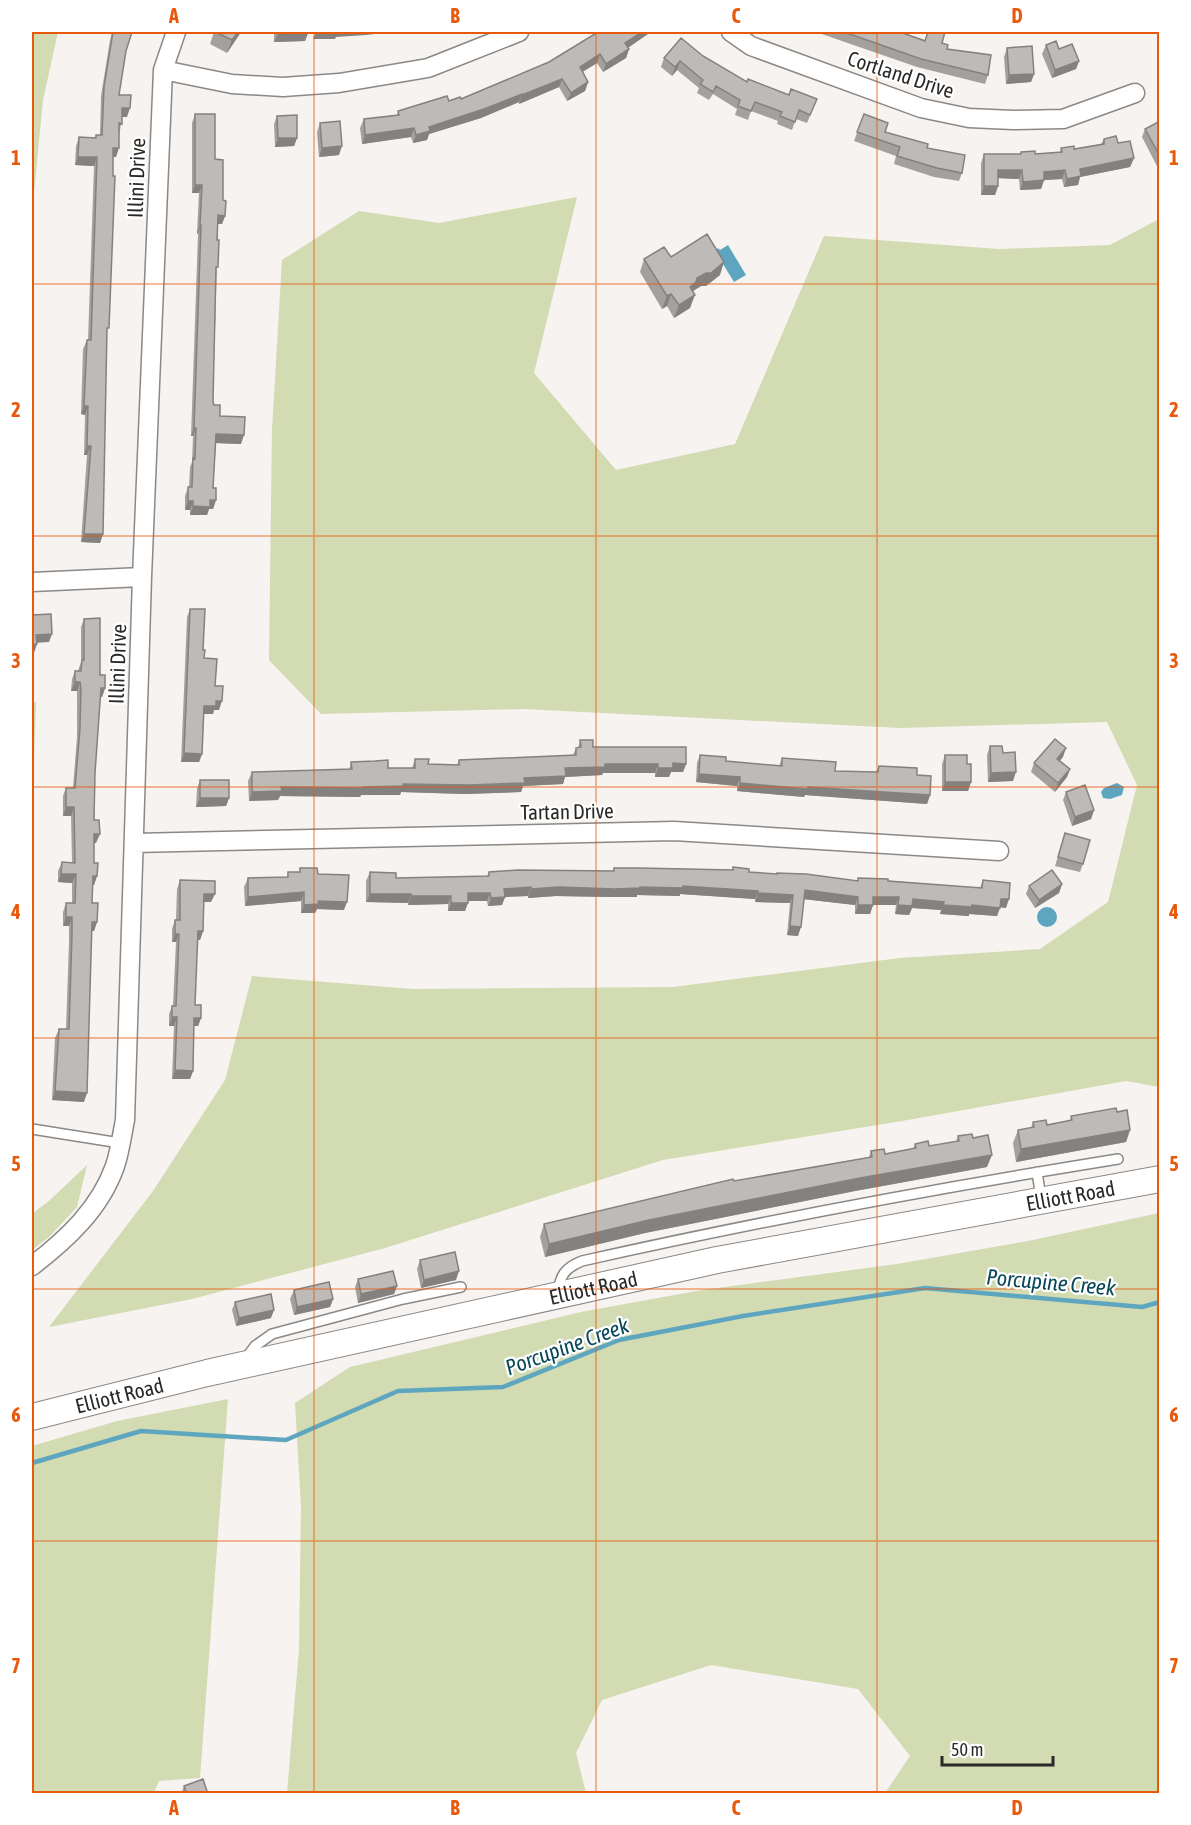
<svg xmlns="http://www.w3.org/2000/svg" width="1191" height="1825" font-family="'Asap Condensed',sans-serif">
<rect width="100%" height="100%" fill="#f7f3f0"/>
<path fill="#d2dbb2" d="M32,32H58L43,100L32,214Z
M577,197L534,373L616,470L735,444L824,236L999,249L1110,245L1159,219V1087L1126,1081L902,1121L663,1160L385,1248L192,1299L49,1327L153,1191L225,1080L252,976L413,989L673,987L900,958L1040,949L1108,902L1137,785L1107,722L900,728L524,709L321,714L269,660L272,429L282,260L359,211L439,223Z
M32,702H36L32,819Z
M87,1165L77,1207L49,1237L32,1250V1214L50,1200Z
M1159,1213V1793H885L910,1756L858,1689L711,1665L602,1700L576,1753L586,1793H287L299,1650L301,1506L295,1403L350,1367L581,1312L702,1290L897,1264L1028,1241Z
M228,1399L200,1778L159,1781L154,1793H32V1446L117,1421Z"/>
<path fill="#5ea6bf" d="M728,245L746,275L734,282L715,251L718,248L720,250Z
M1117,783L1124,787L1122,795L1110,799L1103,798L1101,792L1104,788Z
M1037 917a10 10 0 1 1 20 0a10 10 0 1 1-20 0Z"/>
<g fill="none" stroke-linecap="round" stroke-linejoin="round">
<path stroke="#5ea6bf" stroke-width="4.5" d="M32,1463L141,1431L286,1440L398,1391L503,1387L619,1340L743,1316L925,1288L1142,1307L1160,1302"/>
<defs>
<path id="lane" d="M32,1129L120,1143
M1037,1172L1041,1198
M558,1293C560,1275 565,1268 582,1261C760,1221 938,1188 1118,1159
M246,1358L255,1346L272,1334L403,1299L461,1287"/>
<path id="street" d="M731,32L751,46L921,108L969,118L1013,120L1063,119L1135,93
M163,70L232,84L283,87L339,83L428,68L519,32
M32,582L142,577
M134,843L674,831L999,851
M32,1266C66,1240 100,1209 115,1166C120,1151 122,1135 125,1120L142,577L163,70L176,32"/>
<g id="secondary">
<path id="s1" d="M32,1417L207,1373L717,1260L1160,1179"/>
</g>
</defs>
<use href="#lane" stroke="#8b8885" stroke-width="12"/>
<use href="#street" stroke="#8b8885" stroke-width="21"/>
<use href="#secondary" stroke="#8b8885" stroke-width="28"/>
<use href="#lane" stroke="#fff" stroke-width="9"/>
<use href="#street" stroke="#fff" stroke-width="18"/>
<use href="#secondary" stroke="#fff" stroke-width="26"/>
</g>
<path fill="#a3a09d" d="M112,32H132L126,51L119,95L127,117H122L116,157H113L107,333L103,534L100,543L81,542L87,455H84L85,415L81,414L83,349L87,340H88L94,166L75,165L76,146L79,137L95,138L96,135H100L101,96L110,40Z
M214,32H241L227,53L210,44Z
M274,32H306L308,33L305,41L274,42Z
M816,32H900L925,40L927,32H945L942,43L947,49L988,75L985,84L917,67Z
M1046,45L1059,49L1079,61L1076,69L1052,78L1042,54Z
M628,48L629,49L626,58L603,72L597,63L582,72L588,82L585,91L567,101L559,87L519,104V102L481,118L429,134L427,140L413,143L411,137L362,144L360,128L364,119L397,115L398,111L461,99L515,77Z
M1007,48L1034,74L1031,82L1006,84L1004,57Z
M703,56L747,82L789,95L817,99L807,123L796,119L792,130L777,124L778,121L751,111L748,120L735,115L737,109L713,94L709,100L697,93L699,88L677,70L672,76L661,67L664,58Z
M195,114L215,159L225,216L222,224H218L213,402L220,416L241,444L216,443L213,488L216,500L213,509H209L207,515H190V510H185V496L188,487H189L190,467L192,462L193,436H191L198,234L197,233L199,193H192V123Z
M864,114L885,132L927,148L962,173L959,181L934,177L894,164L896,156L854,141Z
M277,116L297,138L294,146L275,147L274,124Z
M1160,121V170H1159L1142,137L1145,129Z
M320,123L339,155L319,157L317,132Z
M1104,139L1118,143L1134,158L1130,167L1080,177L1078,185L1064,187L1062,179L1044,180L1041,189L1020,190L1019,179L998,178V186L995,195H981V163L984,154H1020L1021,152L1035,154L1060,152L1061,148L1074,149L1101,144Z
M671,257L720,275L706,286H701L693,291L690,308L674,318L667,306L662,309L640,272L644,259Z
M190,609L204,658L215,686L219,710H214L213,714H204L202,754L199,762H181L187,617Z
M84,619L105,688L102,697H100L95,773L94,820L96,843H94V863L97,876L94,885H92V903L97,922L94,931H91L84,1102L52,1100L55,1038L59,1029H66L69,941V926H63V912L66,903H72V883L58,882V871L62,862L72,863L71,816H63V796L66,788H73L77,737V691H71L72,679L75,671H78L81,662V627Z
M580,740L593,747L686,764L683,772H671L669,777H655V773H603L602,775L565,777L563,784L523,786L521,792L465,794L401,792L400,795H361L360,797L280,796L278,800L249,801L248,781L252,772L349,770L351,762L388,768H412L415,759L428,764L457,765L459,760L573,755L576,748H578Z
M990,746L1013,781L988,782L987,755Z
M700,755L726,761L779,766L782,758L835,771L876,772L879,766L917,775L930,795L927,804L805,795L804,797L737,791V786L696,782L697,763Z
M945,755L967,764L971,782L968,791H942V764Z
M1063,757L1060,760L1070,769L1067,777L1055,792L1031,772L1034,763Z
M200,780L229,798L226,806L196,807L197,789Z
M1066,792L1094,810L1091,819L1072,826L1063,800Z
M1065,833L1083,864L1080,872L1055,866Z
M733,867L749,872L858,881V878L980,888L983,880L1006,908L1000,907L997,916L969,914V916L940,914L941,910L912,908L909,915L895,914L896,905H873L870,914H855V905L804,899L798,936L787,935L790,903L755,902V899L680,894V896L637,895V897H611L556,896L528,898V896L505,897L502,905L488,906L487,901H468L465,911H448V904L408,905V903L366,902V881L370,872L396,878L487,876L489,872L613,871L614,868L732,870Z
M300,868L318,874L344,910L317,909L315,913H301V901L245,906L244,887L248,878L287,877L288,872H299Z
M180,880L211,902H204L203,931L200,940L197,939L195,1005L201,1018L198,1026H194L193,1071L190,1079H172L174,1026H169V1014L172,1006H173L176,942H172V929L175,920H176L177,889Z
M1062,884L1059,893L1035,908L1026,894L1029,886Z
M1117,1112L1130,1130L1126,1142L1016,1162L1013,1143L1018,1130L1031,1128L1033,1122L1047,1125L1070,1121L1071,1116Z
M958,1136L973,1138L987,1167L855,1191L645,1233L545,1257L540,1237L544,1224L734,1181L869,1157L871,1151L885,1154L913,1149L915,1144L929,1146L956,1141Z
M420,1260L456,1280L421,1288L417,1269Z
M358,1279L397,1286L394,1294L358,1303L355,1287Z
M294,1290L333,1299L330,1307L294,1315L290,1299Z
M235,1302L271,1318L236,1326L232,1310Z
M184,1786L206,1794H181Z"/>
<path fill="#848280" d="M238,32H241L227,53L232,40Z
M316,32H392L366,35L336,37L335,39H313Z
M642,32H651L622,52L625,43Z
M308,33L305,41L274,42L278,34Z
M629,49L626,58L603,72L606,64Z
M600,54L597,63L576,76L580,67Z
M680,61L677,70L672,76L675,67Z
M1079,61L1076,69L1052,78L1055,70Z
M1034,74L1031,82L1006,84L1009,75Z
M562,79L559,87L519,104L522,95Z
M588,82L585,91L567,101L571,93Z
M522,94L519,102L481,118L429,134L427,140L413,143L416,135L429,127Z
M122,108H130L127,117H119Z
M414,128L411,137L362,144L365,135Z
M278,138H297L294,146L275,147Z
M342,146L339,155L319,157L322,148Z
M113,148H119L116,157H110Z
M78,157H97L94,166L75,165Z
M1134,158L1130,167L1080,177L1078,185L1064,187L1067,179L1080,169Z
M998,170H1022L1019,179L995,178Z
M1065,170L1062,179L1044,180L1041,189L1020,190L1023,182L1044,172Z
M195,185H202L199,193H192Z
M984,186H998L995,195H981Z
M218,215L225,216L222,224H215Z
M200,225H201L198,234L197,233Z
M724,262L720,275L706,286H701L693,291L692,295L690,287L697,278Z
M671,294L667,306L662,309L667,296Z
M695,295L690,308L674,318L679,305Z
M84,406H88L85,415L81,414Z
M194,428H196L193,436H191Z
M216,434L244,435L241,444L213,443Z
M87,446H91L87,455H84Z
M210,500H216L213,509H209L207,515H190L193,506Z
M188,501H193L190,510H185Z
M84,534H103L100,543L81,542Z
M52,634L49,642L33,643L36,635Z
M37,644L34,653H32V645Z
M75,682H80L77,691H71Z
M101,688H105L102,697H97Z
M216,701H222L219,710H214L213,714H201L204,706Z
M1066,748L1063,757L1054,767L1057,759Z
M184,753L202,754L199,762H181Z
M673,763L686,764L683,772H671L669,777H655L658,768Z
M605,764H658L655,773H603L602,775L565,777L563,784L523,786L521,792L465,794L401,792L400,795H361L360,797L280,796L278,800L249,801L252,792L281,787H363L403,784L524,778L565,768Z
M1070,769L1067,777L1055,792L1058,783Z
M1016,772L1013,781L988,782L991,773Z
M699,774L740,777L737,786L696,782Z
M945,782H971L968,791H942Z
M740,783L808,787L930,795L927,804L805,795L804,797L737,791Z
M200,798H229L226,806L196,807Z
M66,807H74L71,816H63Z
M1094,810L1091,819L1072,826L1075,817Z
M94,834H100L96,843H91Z
M61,874H76L72,883L58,882Z
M93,876H97L94,885L89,884Z
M1062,884L1059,893L1035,908L1039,900Z
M683,886L758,891L755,899L680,894V896L637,895V897H611L556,896L528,898L531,889L559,887Z
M531,887L528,896L505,897L502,905L488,906L491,898L504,889Z
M805,890L858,897L855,905L802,899Z
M304,892L301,901L245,906L248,897Z
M468,893H490L487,901H465Z
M758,893L793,895L790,903L755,902Z
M204,894H215L211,902H201Z
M370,894H411L408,903L366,902Z
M411,896H451L448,904L408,905Z
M873,897H899L896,905H870Z
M913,899L944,902L941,910L912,908L909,915L895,914L898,905Z
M1001,899H1009L1006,908L998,907Z
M318,901L347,902L344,910L317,909L315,913H301L304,905Z
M451,903H468L465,911H448Z
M858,905H873L870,914H855Z
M943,905H972L1000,908L997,916L969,914V916L940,914Z
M66,917H72L69,926H63Z
M92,922H97L94,931H89Z
M790,926L801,927L798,936L787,935Z
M198,931H203L200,940L194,939Z
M175,934H179L176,942H172Z
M172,1017H177L174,1026H169Z
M194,1018H201L198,1026H191Z
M175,1070L193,1071L190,1079H172Z
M55,1091L87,1093L84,1102L52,1100Z
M1130,1130L1126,1142L1016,1162L1021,1149Z
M992,1155L987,1167L855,1191L645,1233L545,1257L549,1244L649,1220L860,1178Z
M459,1271L456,1280L421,1288L424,1280Z
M397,1286L394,1294L358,1303L361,1294Z
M333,1299L330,1307L294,1315L297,1307Z
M274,1310L271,1318L236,1326L239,1318Z"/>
<path fill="#bdbab7" stroke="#848280" stroke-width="1.5" d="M113,32H132L126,51L119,95H131L130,108H122V124L119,123V148H113V176H115L109,328H107L103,534H84L91,446H87L88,406H84L87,340H91L97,157H78L79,137L96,138V135H102L104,87Z
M215,32H238L232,40Z
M277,32H306L308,33L278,34Z
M598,32H642L625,43L629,49L606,64L600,54L580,67L588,82L571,93L562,79L522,95V94L484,109L429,127L430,131L416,135L414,128L365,135L364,119L399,115L398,111L447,96L449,101L460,97L461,99L549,62Z
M844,32H900L925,41L928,32H945L942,43L948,45L947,49L991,55L988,75L921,59Z
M681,38L703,56L747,82L748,79L789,95L791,89L817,99L810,115L799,110L795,122L780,116L782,112L755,102L751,111L738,106L740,100L716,86L713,92L700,84L703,80L680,61L675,67L664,58Z
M1056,41L1059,49L1072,44L1079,61L1055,70L1046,45Z
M1032,46L1034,74L1009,75L1007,48Z
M195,114H215V159L223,160V200L226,201L225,216L218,215L217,240H219L218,267H216L213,402L214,405H220V416L245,417L244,435L216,434L213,488H216V500H210V507L193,506V501H188V487H192L193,458L195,459L196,428H194L201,225H200L202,185H195Z
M864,114L888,123L885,132L928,144L927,148L965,155L962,173L937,168L897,156L900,147L857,132Z
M297,115V138H278L277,116Z
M340,121L342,146L322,148L320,123Z
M1160,121V156L1145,129Z
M1116,136L1118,143L1130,141L1134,158L1080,169L1081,176L1067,179L1065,170L1044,172V180L1023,182L1022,170H998V186H984V154H1021V152L1035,151V154L1062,152L1061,148L1074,146V149L1104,144V139Z
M707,234L724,262L711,273H706L697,278L696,282L690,287L695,295L679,305L671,294L667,296L644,259L664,247L671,257Z
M190,609H205L203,650H205L204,658L217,659L215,686H223L222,701H216V706H204L202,754L184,753Z
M51,614L52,634L36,635L37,644L32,645V615Z
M100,618V675H105V688H101L95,773L94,820H99L100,834H94V863H98L97,876H93L92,903H98L97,922H92L87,1093L55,1091L59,1029H69L72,933V917H66V903H75L76,874H61L62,862L75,863L74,807H66V788H75L80,728L81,688L80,682H75V671H81L82,660H84V619Z
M1055,739L1066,748L1057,759L1070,769L1058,783L1034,763Z
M580,740H593V747H686V764L673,763V768H658V764H605V767L565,768L566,776L524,778L525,783L468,785L403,784V786L363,787V788L281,787L282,791L252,792V772L352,769L351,762L375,761L388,760V768H415V759H429L428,764L459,765V760L576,755V748L581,747Z
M990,746H1002L1003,753L1015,752L1016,772L991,773Z
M700,755L726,757V761L782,766V758L836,762L835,771L878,772L879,766L917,768V775L931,776L930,795L808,787L807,789L740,783V777L699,774Z
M945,755H967V764H971V782H945Z
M200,780H229V798H200Z
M1085,785L1094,810L1075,817L1066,792Z
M1065,833L1090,840L1083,864L1058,857Z
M733,867L749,869V872L777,874V873L806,874L858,881V878L888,879V881L982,888L983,880L1010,883L1009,899H1001L1000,908L972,905V907L943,905L944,902L913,899L912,906L898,905L899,897H873V905H858V897L805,890L801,927L790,926L793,895L758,893V891L683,886V888L640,887V888L615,889L559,887L531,889V887L504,889L505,897L491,898L490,893H468V903H451V896H411V894H370V872L396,873V878L489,876V872L517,870L614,871V868H639L733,870Z
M300,868H317L318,874L349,875L347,902L318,901L319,904L304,905V892L248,897V878L288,877V872H300Z
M1052,870L1062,884L1039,900L1029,886Z
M180,880L215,881V894H204L203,931H198L195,1005H201V1018H194L193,1071L175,1070L177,1017H172V1006H176L179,934H175V920H180Z
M1116,1108L1117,1112L1127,1110L1130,1130L1021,1149L1018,1130L1034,1127L1033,1122L1046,1120L1047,1125L1072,1120L1071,1116Z
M972,1134L973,1138L988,1135L992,1155L860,1178L649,1220L549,1244L544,1224L733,1179L734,1181L872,1157L871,1151L884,1149L885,1154L916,1148L915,1144L928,1141L929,1146L959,1141L958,1136Z
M455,1252L459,1271L424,1280L420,1260Z
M393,1271L397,1286L361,1294L358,1279Z
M329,1282L333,1299L297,1307L294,1290Z
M271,1294L274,1310L239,1318L235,1302Z
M203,1779L207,1791L201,1794H187L184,1786Z"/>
<path fill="none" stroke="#e8590c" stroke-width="1.5" stroke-opacity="0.55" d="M314,32V1794M596,32V1794M877,32V1794M32,284H1160M32,536H1160M32,787H1160M32,1038H1160M32,1289H1160M32,1541H1160"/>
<g text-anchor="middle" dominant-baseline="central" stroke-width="4.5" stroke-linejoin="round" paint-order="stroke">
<g font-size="21" fill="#2a2927" stroke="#fff">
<text transform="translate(901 74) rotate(18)">Cortland Drive</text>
<text transform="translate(136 178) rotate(-88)">Illini Drive</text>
<text transform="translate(117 664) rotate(-88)">Illini Drive</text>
<text transform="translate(567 811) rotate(-1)">Tartan Drive</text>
<text stroke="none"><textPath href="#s1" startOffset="1062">Elliott Road</textPath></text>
<text stroke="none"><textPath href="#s1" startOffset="576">Elliott Road</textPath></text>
<text stroke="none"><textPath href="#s1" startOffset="90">Elliott Road</textPath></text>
</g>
<g font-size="22" font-style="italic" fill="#06485a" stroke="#fff">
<text transform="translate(1051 1282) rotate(5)">Porcupine Creek</text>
<text transform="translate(567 1346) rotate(-20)">Porcupine Creek</text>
</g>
</g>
<rect width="1191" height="1825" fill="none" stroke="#ffffff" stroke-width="66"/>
<path d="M942 1756v9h111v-9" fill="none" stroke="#2a2927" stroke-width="3"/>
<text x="951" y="1756" font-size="18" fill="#2a2927" stroke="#ffffff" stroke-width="4.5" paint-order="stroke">50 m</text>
<rect x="33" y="33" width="1125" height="1759" fill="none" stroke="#e8590c" stroke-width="2"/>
<g font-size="20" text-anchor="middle" font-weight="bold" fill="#e8590c">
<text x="174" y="23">A</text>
<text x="455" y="23">B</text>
<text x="736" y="23">C</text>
<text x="1017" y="23">D</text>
<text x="16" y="165">1</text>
<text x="1174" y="165">1</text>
<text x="16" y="417">2</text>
<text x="1174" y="417">2</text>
<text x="16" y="668">3</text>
<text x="1174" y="668">3</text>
<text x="16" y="919">4</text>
<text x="1174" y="919">4</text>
<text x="16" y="1171">5</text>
<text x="1174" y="1171">5</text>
<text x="16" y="1422">6</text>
<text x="1174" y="1422">6</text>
<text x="16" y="1673">7</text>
<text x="1174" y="1673">7</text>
<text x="174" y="1815">A</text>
<text x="455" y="1815">B</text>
<text x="736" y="1815">C</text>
<text x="1017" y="1815">D</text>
</g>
</svg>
